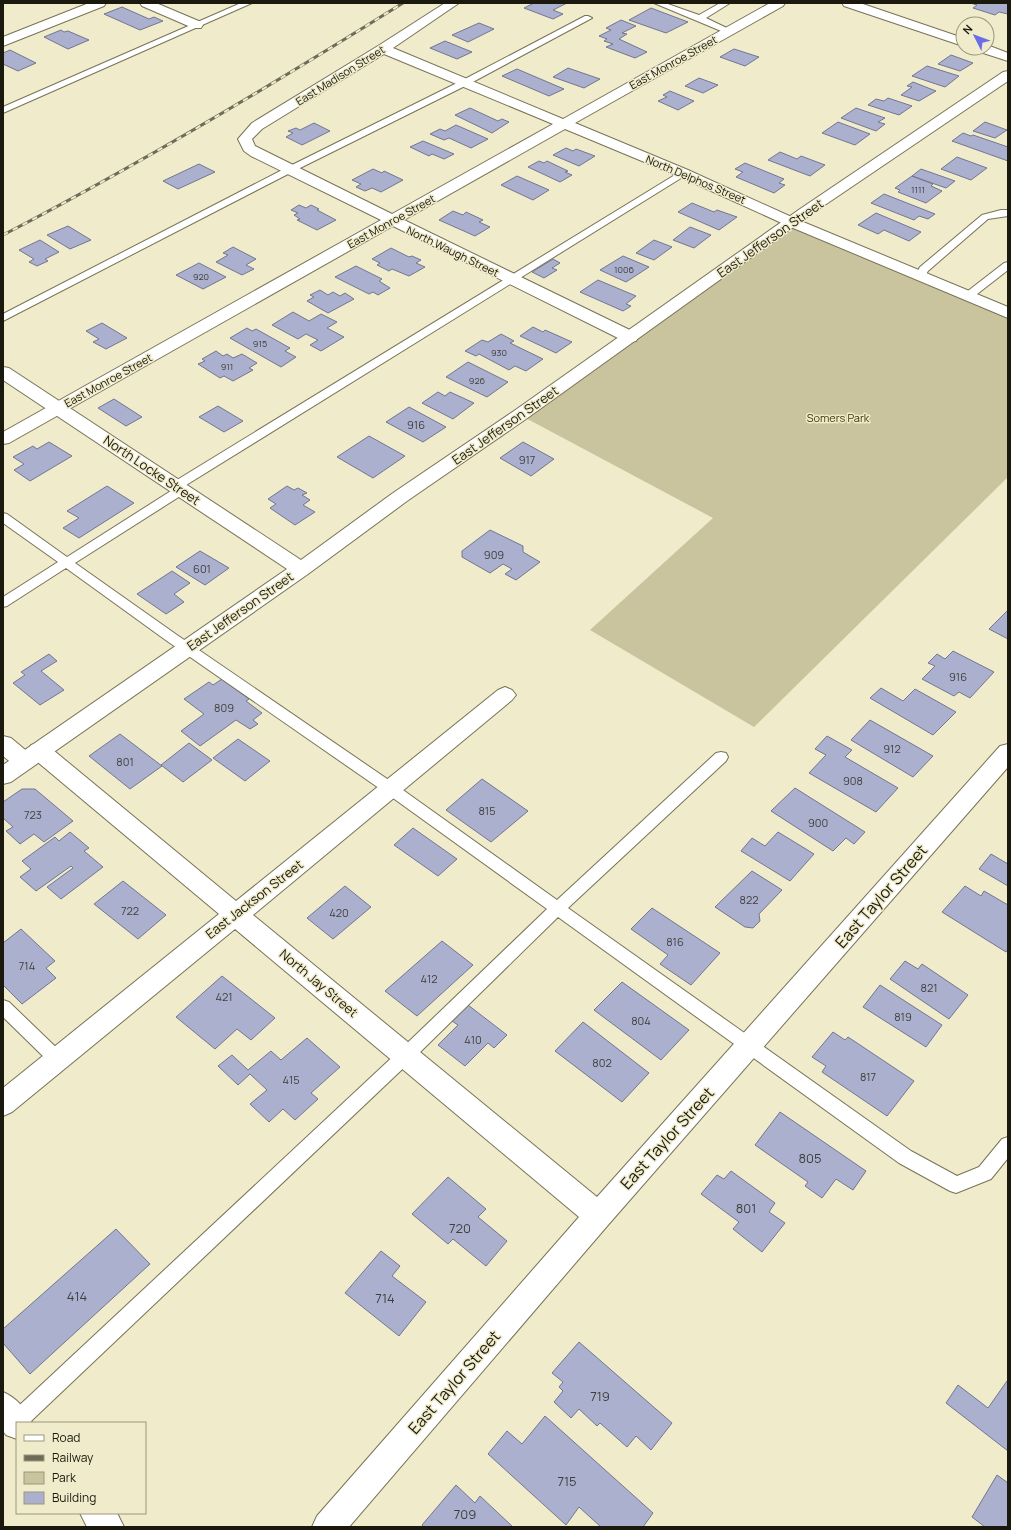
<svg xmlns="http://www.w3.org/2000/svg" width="1011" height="1530" font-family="Manrope,sans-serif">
<rect width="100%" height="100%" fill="#efebcb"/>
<path fill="#c9c49e" d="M791,222L1008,313V477L754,727L590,630L713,518L520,415Z"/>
<path fill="#abb0ce" stroke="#727692" d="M534,3H567L553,10L563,14L553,19L524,8Z
M970,3H1008V14L999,12L995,15L973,8L977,5Z
M122,7L149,19L154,17L163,21L140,30L104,14Z
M651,8L688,22L666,33L629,20Z
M621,20L636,26L622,33L627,34L619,39L647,52L635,58L606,47L613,44L604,41L607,39L599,36L611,30L606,28Z
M479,23L494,29L468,42L452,35Z
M61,30L64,32L68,31L89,40L68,49L44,37Z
M445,41L472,52L457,59L430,48Z
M734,49L759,57L745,66L720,57Z
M10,50L36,63L18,71L3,64V53Z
M951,55L973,63L960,71L938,64Z
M927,66L959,76L945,87L912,76Z
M568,68L600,79L584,88L553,77Z
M517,69L564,89L549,96L502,76Z
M699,78L718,85L703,93L685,86Z
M913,82L936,91L919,101L901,95L912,87L907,86Z
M670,91L694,101L678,110L658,101L667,97L663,95Z
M888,98L912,106L899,115L868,105L876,99L884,101Z
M470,108L498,121L502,119L509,122L492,133L455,115Z
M856,108L885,118L878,122L885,124L876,131L841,118Z
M838,122L870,134L855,145L822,133Z
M985,122L1007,130L995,138L973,131Z
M314,123L330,131L302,145L286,137L293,133L288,131L296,128L300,130Z
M456,125L488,139L471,148L449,138L444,140L430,134L440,129L445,131Z
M963,133L971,136L973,135L1008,147V161L952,141Z
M423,141L454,154L444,159L432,154L429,156L410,147Z
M566,148L573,151L576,149L595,156L579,166L553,155Z
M780,152L797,159L801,156L825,165L810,176L768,160Z
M957,157L987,168L971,180L941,169Z
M539,161L544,163L547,161L568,171L565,172L572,175L560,182L528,167Z
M745,163L784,179L779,183L785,185L774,193L736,177L743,172L735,169Z
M199,164L215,172L178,189L163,181Z
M373,169L382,173L384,171L403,180L381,192L372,188L365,191L356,187L361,184L352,180Z
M921,169L955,181L946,188L912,176Z
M517,176L549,190L533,200L501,185Z
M912,176L933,184L931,186L942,191L926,203L898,192L900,190L895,188Z
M884,194L935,214L928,219L919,216L914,220L871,203Z
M692,203L714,212L717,210L737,217L719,230L678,212Z
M299,205L306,208L311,205L319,209L317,210L336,220L317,230L297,220L300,219L294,215L298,213L291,210Z
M453,211L463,215L466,212L483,220L479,222L490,227L475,236L439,220Z
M876,213L921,232L909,241L884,230L878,234L858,225Z
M68,226L91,240L70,249L47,235Z
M690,227L711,235L694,248L673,240Z
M40,240L59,252L45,259L48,261L37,266L29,262L34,259L19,250Z
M654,240L672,247L654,260L636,253Z
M233,247L256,259L246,265L254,269L242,275L216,262L228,255L223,253Z
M391,248L409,257L412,256L421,260L416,263L425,267L409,276L392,269L389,271L377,265L380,263L372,259Z
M623,256L649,267L626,282L600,270Z
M553,259L560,263L552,268L557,270L544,278L532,272Z
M199,263L226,277L203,289L176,275Z
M356,266L382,279L379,281L390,288L378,295L373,292L369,294L335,277Z
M598,280L636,296L626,304L631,306L623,311L580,292Z
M320,290L328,295L333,292L340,296L345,293L354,299L328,313L307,301L314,297L310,295Z
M293,312L309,321L321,314L337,322L327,328L344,337L321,351L310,345L318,340L306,334L298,339L272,325Z
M102,323L127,338L106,349L93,342L99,339L86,331Z
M533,327L543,332L545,330L572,342L556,353L520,336Z
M247,328L252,331L256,329L290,348L285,351L296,357L281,367L230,338Z
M501,334L514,341L510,343L543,359L526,371L515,366L509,370L479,354L476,356L465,351L482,340L488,342Z
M216,351L223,356L227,354L233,358L242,354L257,363L249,368L253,370L233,381L224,376L220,378L198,364L205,361L202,359Z
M468,362L508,382L487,397L446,377Z
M438,392L445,396L450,392L474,403L453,419L422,403Z
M114,399L142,417L126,426L98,408Z
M218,406L243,421L224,432L199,417Z
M409,407L446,427L423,442L386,422Z
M369,436L405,456L373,478L337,457Z
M49,442L72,456L30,481L14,470L24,464L13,457L33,446L37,449Z
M523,442L554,459L531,476L500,458Z
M107,486L134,503L79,538L63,528L79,518L67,511Z
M287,486L294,490L298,488L307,493L302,495L310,500L303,505L315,512L295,525L270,508L276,504L268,499Z
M490,530L523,546V552L540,562L516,580L505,574L512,569L503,564L490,573L462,557V551Z
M200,551L229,568L205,585L176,567Z
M172,571L190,583L174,594L184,602L166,614L137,594Z
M1008,610V639L989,629Z
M953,651L994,672L970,698L959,692L954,696L922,679L935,666L928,663L937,654L945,659Z
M49,654L57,661L41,671L64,690L40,705L13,683L25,675L21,672Z
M222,679L249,699L246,701L262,713L253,720L258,724L250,729L236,720L200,746L181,731L204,714L184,699L209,682L213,685Z
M881,688L903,701L915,689L956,712L933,735L870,698Z
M870,720L933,756L913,777L851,740Z
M120,734L162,766L130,789L89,756Z
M827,736L852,750L845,757L898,788L876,812L809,773L826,755L815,749Z
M238,739L270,761L245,781L213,758Z
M189,743L212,760L183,782L161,765Z
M482,779L528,811L491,842L446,810Z
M795,788L865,832L854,844L846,838L833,851L771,811Z
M22,789H35L73,821L44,842L34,834L20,844L6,831L13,827L3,818V802Z
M413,828L457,859L438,876L394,845Z
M70,832L89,848L84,851L103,867L61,899L47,887L73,868L71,866L36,891L20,877L31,869L22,861L55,837L59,841Z
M778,832L814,854L790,881L741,851L752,838L765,846Z
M991,854L1008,864V886L979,869Z
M752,871L782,890L759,914L760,921L753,928L745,927L715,907Z
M123,881L166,915L138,939L94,904Z
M345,886L371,907L333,939L307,918Z
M965,886L981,896L984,891L1008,905V949L1006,952L942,912Z
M652,908L720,953L691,985L660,964L668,955L631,929Z
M21,929L55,961L46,968L56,978L22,1004L3,985V943Z
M442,941L473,965L417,1016L385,991Z
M905,961L918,969L922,964L968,995L949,1019L890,979Z
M222,976L275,1018L251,1040L237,1029L215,1049L176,1017Z
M622,982L689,1030L661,1060L594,1010Z
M880,985L942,1025L926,1047L863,1007Z
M468,1005L507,1035L494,1048L488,1043L465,1066L438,1045L458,1025L452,1021Z
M583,1022L649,1073L622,1102L555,1051Z
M833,1032L845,1040L848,1037L914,1081L887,1116L822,1072L826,1066L812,1057Z
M307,1038L340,1067L311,1093L318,1099L295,1120L283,1109L269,1122L250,1104L267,1090L250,1074L238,1085L218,1066L232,1055L248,1070L271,1051L281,1060Z
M780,1112L866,1171L853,1190L836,1179L822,1198L805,1186L808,1182L755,1145Z
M731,1171L775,1203L769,1212L785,1223L762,1252L733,1229L739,1222L701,1194L717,1175L724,1179Z
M448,1177L486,1209L478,1217L507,1241L486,1266L453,1239L448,1244L412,1214Z
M116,1229L150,1264L30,1374L3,1343V1329Z
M381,1251L400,1266L392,1276L426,1302L399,1336L345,1293Z
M579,1342L672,1423L651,1450L636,1436L627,1447L600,1423L597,1426L579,1409L571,1418L554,1402L563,1391L559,1387L563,1382L552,1373Z
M1007,1381H1008V1451L946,1403L958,1385L988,1408Z
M545,1416L653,1513L643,1527H601L579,1507L566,1525L488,1454L507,1431L522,1444Z
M997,1475L1008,1483V1527H985L972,1517Z
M456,1485L475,1503L480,1496L513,1527H424L422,1525Z"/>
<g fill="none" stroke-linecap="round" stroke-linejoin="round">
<defs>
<path id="lane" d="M241,3H252L3,113V107Z
M654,3H665L699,15L720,3H730L706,18L733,31L729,33H726Z
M585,16H588L592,18L469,84L292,172L3,321V314L286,168L463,80Z
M683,170L686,171L688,173L686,175L183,487L187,490L185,493L75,563L177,635L396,785L557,900L716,753L721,752L726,753L728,757L726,761L568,908L911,1151L957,1176L979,1167L1002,1139L1008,1137V1158L991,1179L956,1193L950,1191L899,1163L558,917L412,1060L29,1423H17L16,1432L9,1429L6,1422L9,1415L400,1050L547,909L386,793L167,641L66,568L7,606L3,607V597L58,562L3,523V513L7,514L67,557L174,489L170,486L172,483Z
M1001,210H1008V216L988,219L928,271L924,278H916L915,276L920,267L982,215Z
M1008,262V270L972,298H964L963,296L964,294L1004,263Z
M3,1000L9,1002L63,1054L65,1059L63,1064L57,1066L51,1064L3,1017Z"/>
<path id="street" d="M89,3H106L104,6L3,46V37Z
M140,3H156L201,22L203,25L201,28H193L142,6Z
M445,3H459L393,48L563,119L770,3H785L783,6L575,123L688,170L796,219L1008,307V318L786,225L678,176L565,129L404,220L636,333L638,337L636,341L630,342L624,341L393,226L9,443L3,444V432L381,220L251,156L244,151L238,139L252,123L378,46ZM384,54L553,124L392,214L255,146L252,139L262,129Z
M505,687L512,690L516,695L512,700L253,915L597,1197L1000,746L1008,744V767L608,1225L349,1527H312L317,1516L579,1217L235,929L12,1112L3,1116V1088L219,914L34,759L35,761L32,767C19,771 13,764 3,756V736L11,738L29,753L28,751L31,745L39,743L47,745L236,901L498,690Z
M3,1392C17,1398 26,1409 32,1423H17V1439L6,1435L3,1431Z
M80,1513H117L124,1527H87Z"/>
<path id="secondary" d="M842,3H860L963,38V46L844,6Z
M987,45L1008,53V61L977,51L976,48H987Z
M1008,71V81L810,215L526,419L407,501L308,574L11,782L3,784V765L287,569L3,380V367L9,368L301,560L393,493L514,411L800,209L1003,72Z"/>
</defs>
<use href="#lane" stroke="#777356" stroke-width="2"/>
<use href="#street" stroke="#777356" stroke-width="2"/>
<use href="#secondary" stroke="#777356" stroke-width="2"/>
<use href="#lane" fill="#fff" fill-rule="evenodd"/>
<use href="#street" fill="#fff" fill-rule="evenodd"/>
<use href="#secondary" fill="#fff" fill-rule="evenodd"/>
<defs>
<path id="rail" d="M3,235C140,164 272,85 403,3"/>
</defs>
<use href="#rail" stroke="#6e6b57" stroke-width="3"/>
<use href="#rail" stroke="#efebcb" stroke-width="2" stroke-dasharray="5.5" stroke-linecap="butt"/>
</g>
<g text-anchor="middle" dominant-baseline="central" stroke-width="3" stroke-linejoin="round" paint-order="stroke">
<g font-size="9" fill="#3f3f3d">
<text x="918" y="189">1111</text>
<text x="624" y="269">1006</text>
<text x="201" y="276">920</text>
<text x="260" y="343">915</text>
<text x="499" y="352">930</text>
<text x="227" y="366">911</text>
<text x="477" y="380">926</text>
</g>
<g font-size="11" fill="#1b190d" stroke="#efebcb">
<text transform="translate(673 62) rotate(-29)">East Monroe Street</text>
<text transform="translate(340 75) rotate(-32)">East Madison Street</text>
<text transform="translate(696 179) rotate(23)">North Delphos Street</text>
<text transform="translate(391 221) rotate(-29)">East Monroe Street</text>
<text transform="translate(453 251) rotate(26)">North Waugh Street</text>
<text transform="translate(108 380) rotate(-29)">East Monroe Street</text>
</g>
<g font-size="11" fill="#3e3701" stroke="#efebcb">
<text x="838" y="417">Somers Park</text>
</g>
<g font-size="11" fill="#3f3f3d">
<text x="416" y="424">916</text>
<text x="527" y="459">917</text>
<text x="494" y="554">909</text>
<text x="202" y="568">601</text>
<text x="958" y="676">916</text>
<text x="224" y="707">809</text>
<text x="892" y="748">912</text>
<text x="125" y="761">801</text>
<text x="853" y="780">908</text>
<text x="487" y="810">815</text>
<text x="33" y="814">723</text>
<text x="818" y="822">900</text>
<text x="749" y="899">822</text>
<text x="130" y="910">722</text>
<text x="339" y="912">420</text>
<text x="675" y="941">816</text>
<text x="27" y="965">714</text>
<text x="429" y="978">412</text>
<text x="929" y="987">821</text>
<text x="224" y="996">421</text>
<text x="903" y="1016">819</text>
<text x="641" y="1020">804</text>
<text x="473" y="1039">410</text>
<text x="602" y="1062">802</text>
<text x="868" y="1076">817</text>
<text x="291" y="1079">415</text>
</g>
<g font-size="13" fill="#1b190d" stroke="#efebcb">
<text transform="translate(770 238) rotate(-35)">East Jefferson Street</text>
<text transform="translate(505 425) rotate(-35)">East Jefferson Street</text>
<text transform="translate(152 470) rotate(34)">North Locke Street</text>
<text transform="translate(240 611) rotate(-35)">East Jefferson Street</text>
<text transform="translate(254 899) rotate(-38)">East Jackson Street</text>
<text transform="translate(319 983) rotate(40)">North Jay Street</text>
</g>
<g font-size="13" fill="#3f3f3d">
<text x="810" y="1158">805</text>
<text x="746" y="1208">801</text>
<text x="460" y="1228">720</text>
<text x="77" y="1296">414</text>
<text x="385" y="1298">714</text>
<text x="600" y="1396">719</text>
<text x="567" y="1481">715</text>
<text x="465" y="1514">709</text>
</g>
<g font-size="16" fill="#1b190d" stroke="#efebcb">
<text transform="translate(881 896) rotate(-49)">East Taylor Street</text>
<text transform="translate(667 1138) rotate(-48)">East Taylor Street</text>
<text transform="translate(454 1382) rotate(-49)">East Taylor Street</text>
</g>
</g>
<rect width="1011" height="1530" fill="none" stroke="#1b190d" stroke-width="8"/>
<rect x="16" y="1422" width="130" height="92" fill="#efebcb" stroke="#9a977f"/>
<rect x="24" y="1435" width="20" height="6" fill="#ffffff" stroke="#9a977f"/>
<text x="52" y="1442" font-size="12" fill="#1b190d">Road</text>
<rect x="24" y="1455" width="20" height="6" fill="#6e6b57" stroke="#9a977f"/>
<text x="52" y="1462" font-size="12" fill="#1b190d">Railway</text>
<rect x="24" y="1472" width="20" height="12" fill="#c9c49e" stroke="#9a977f"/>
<text x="52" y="1482" font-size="12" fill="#1b190d">Park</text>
<rect x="24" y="1492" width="20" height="12" fill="#abb0ce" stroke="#9a977f"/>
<text x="52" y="1502" font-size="12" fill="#1b190d">Building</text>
<g transform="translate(975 36) rotate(312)"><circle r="19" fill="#efebcb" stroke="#9a977f"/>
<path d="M0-3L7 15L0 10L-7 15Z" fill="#696ee7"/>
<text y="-6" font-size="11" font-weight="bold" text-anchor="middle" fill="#1b190d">N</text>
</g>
</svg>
